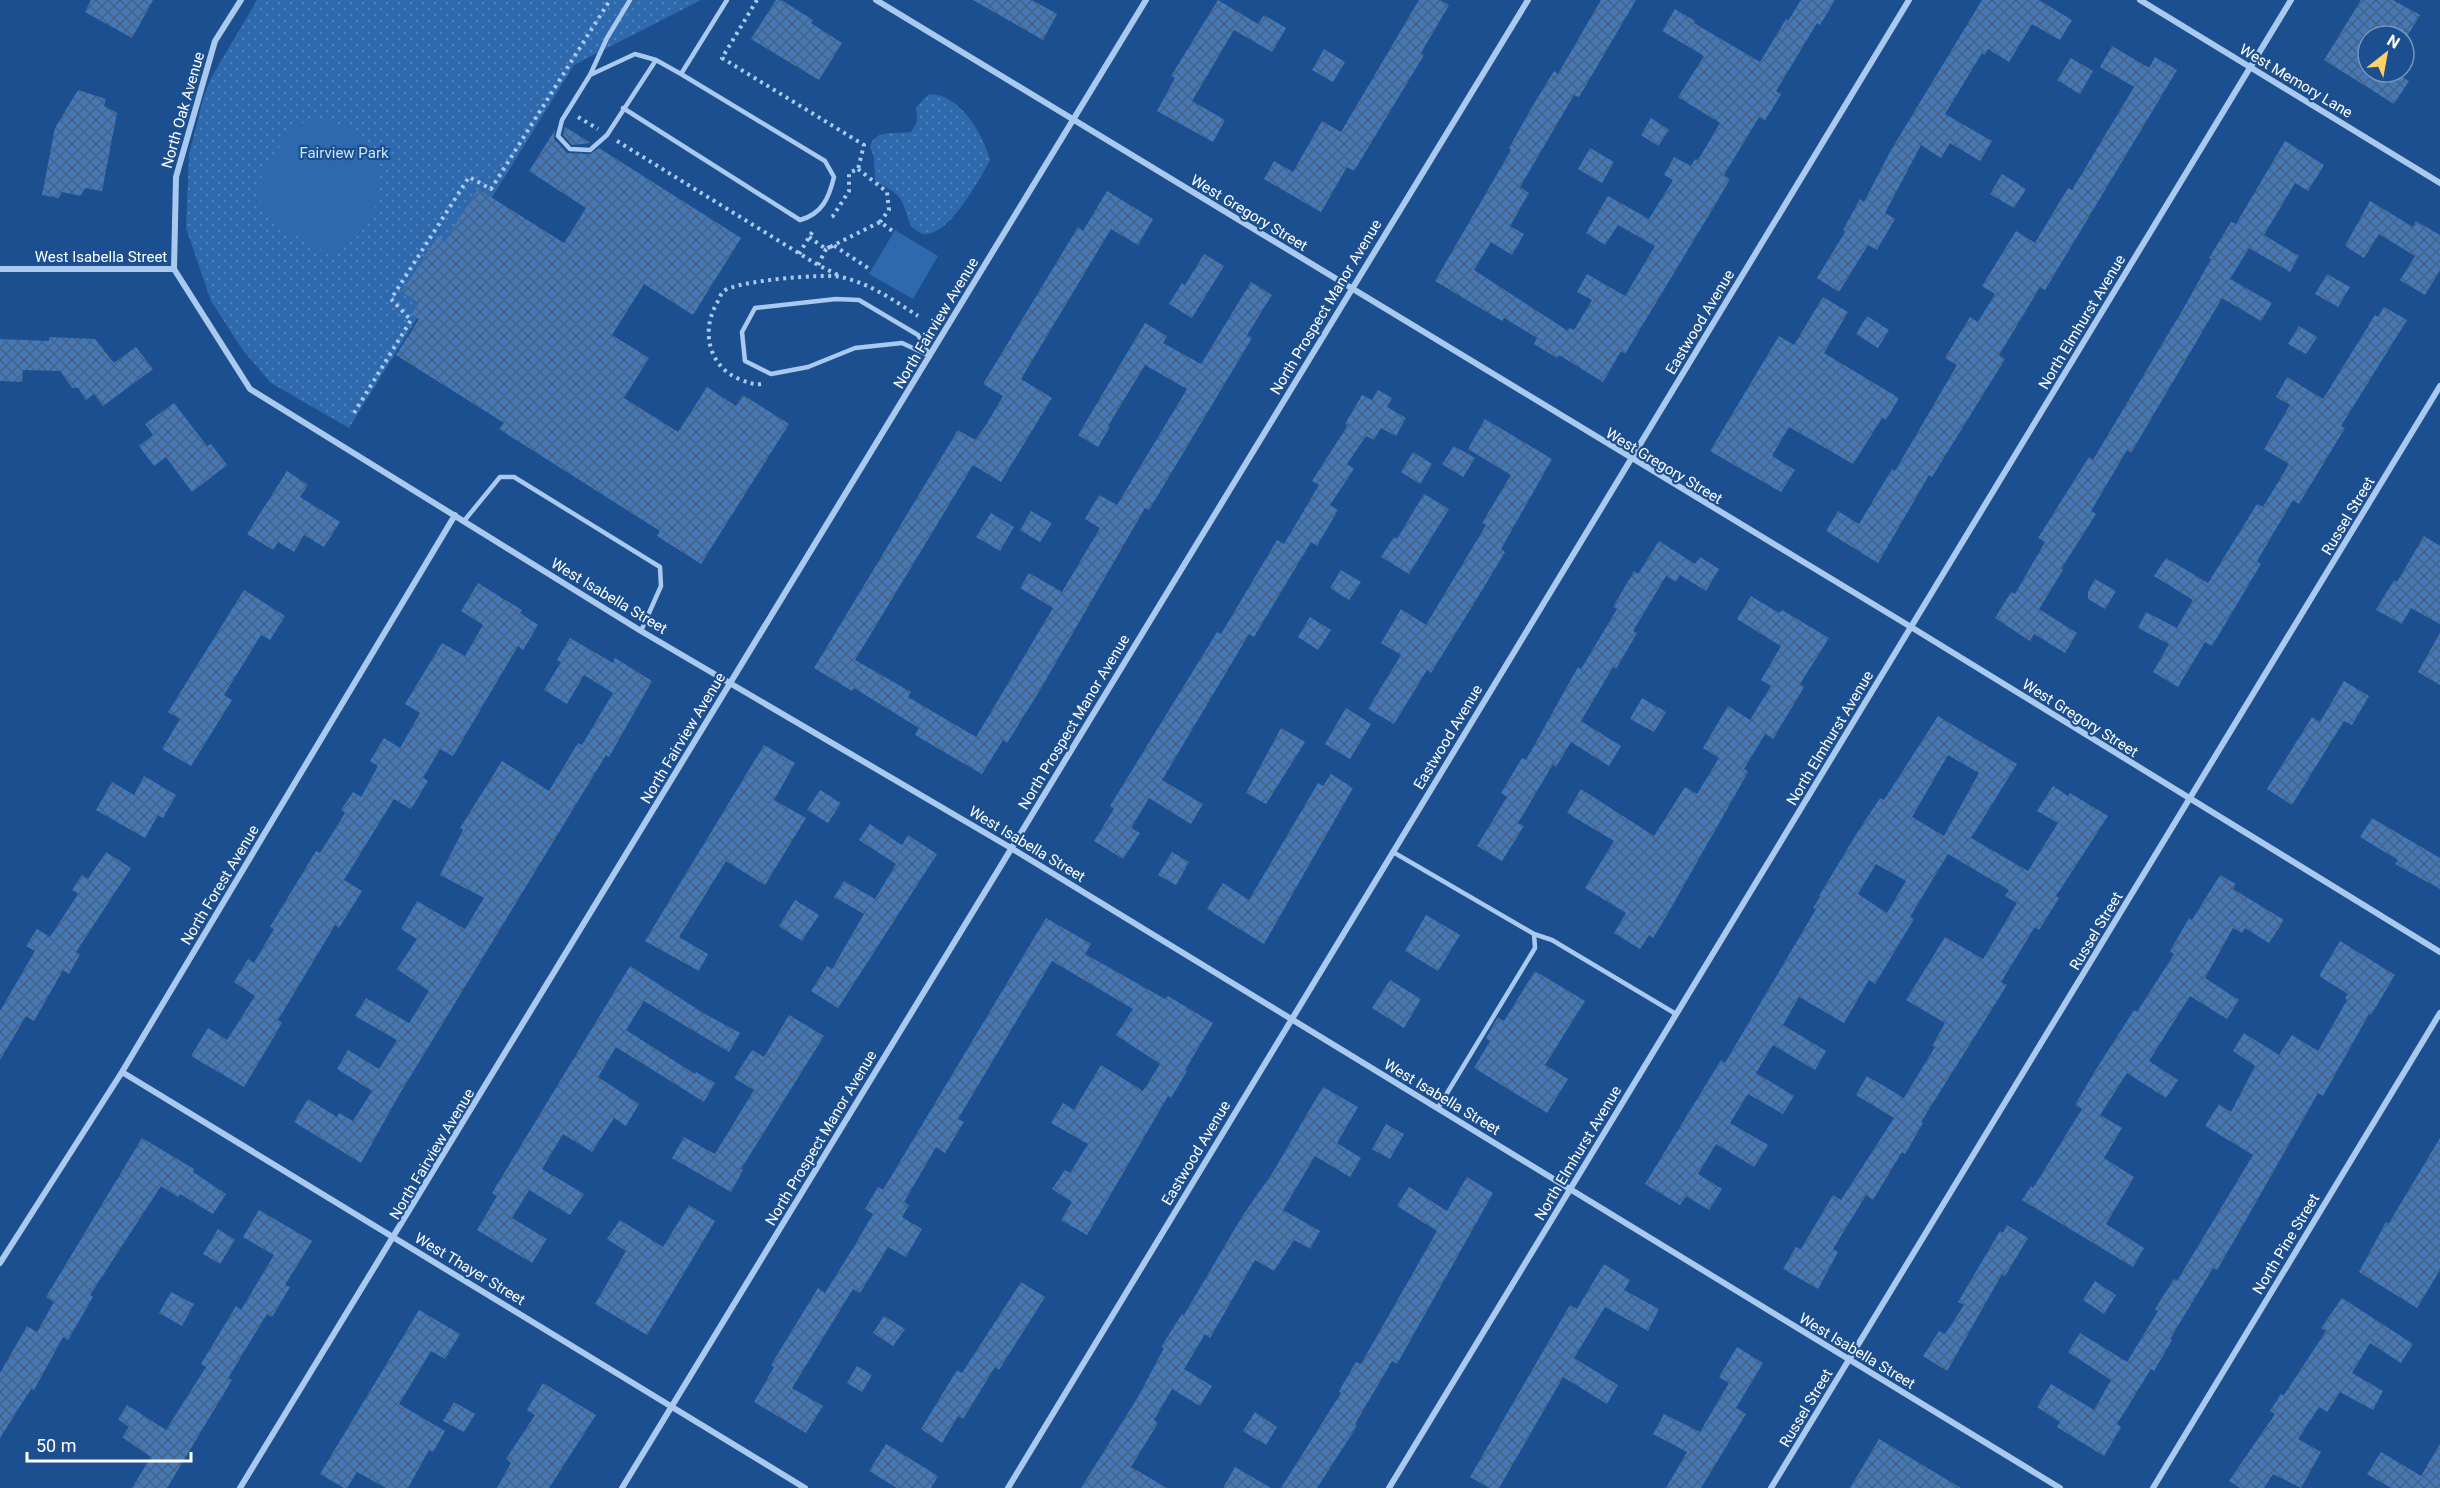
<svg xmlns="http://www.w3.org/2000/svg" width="2440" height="1488" font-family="Roboto,sans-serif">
<defs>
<pattern id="park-dots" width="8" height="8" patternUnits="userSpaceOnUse" patternTransform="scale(1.5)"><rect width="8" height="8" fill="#2e69ad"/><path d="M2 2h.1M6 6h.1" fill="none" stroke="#4d80b9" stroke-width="1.8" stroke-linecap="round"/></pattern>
<pattern id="building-cross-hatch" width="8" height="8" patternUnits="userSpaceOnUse" patternTransform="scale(1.5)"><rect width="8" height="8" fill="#4478b7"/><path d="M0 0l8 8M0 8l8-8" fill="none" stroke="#486282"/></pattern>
</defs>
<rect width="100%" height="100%" fill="#1b4f8f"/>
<path fill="url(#park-dots)" d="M257,0H701L574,65L349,428L271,383L242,349L211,301L186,228L189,155L203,99L211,78Z
M929,94C960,94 983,134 990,160C980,179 948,238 923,234C919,233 915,229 911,227C901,198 904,196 875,181L874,157L870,147C874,129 897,134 911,132L917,122L916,107Z"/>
<path fill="#2e69ad" d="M327,121L356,132L378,164L377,204L361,233L334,257L268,218L255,188L293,124Z
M895,230L938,256L913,299L869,274Z"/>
<path fill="url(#building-cross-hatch)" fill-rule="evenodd" d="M91,0H153L132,38L85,12Z
M776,0H781L813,20L811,23L842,43L819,80L751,39Z
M973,0H1032L1057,14L1043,40Z
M1218,0L1258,24L1264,15L1286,28L1272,52L1234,30L1192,101L1225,120L1213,142L1157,111L1175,78L1171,76Z
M1419,0H1440L1449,5L1421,53L1424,55L1354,171L1347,167L1321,212L1264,179L1274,161L1293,172L1322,121L1341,132Z
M1601,0H1636L1579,97L1574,95L1520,187L1529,193L1510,226L1524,234L1512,255L1491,242L1474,270L1568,331L1569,328L1574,330L1592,300L1577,292L1587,274L1625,296L1655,246L1618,225L1605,245L1586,233L1608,196L1649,219L1673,180L1664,175L1674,157L1691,166L1695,159L1698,160L1720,123L1678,97L1704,56L1662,31L1675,9L1695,21L1694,23L1760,62L1786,19L1788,21L1801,0H1835L1820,25L1817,23L1776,91L1781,94L1765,121L1759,117L1724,175L1730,179L1715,205L1625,354L1621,351L1603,382L1559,355L1557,358L1534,344L1537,338L1504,318L1502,321L1435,281L1511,150L1509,148L1532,107L1554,71L1558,74Z
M1982,0H2039L2072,20L2060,40L2032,24L2009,62L1988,49L1985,55L1982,53L1945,114L1992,141L1980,161L1950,143L1941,158L1921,145L1885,213L1895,219L1877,250L1868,245L1839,292L1817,278L1845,232L1843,230L1860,199L1864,202L1891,150Z
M2361,0H2393L2420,15L2405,40L2404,36L2380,25L2374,36H2368V72H2395L2409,81L2394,104L2324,60Z
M2112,46L2149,68L2155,57L2177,70L2045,290L2040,287L1999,355L2005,359L1932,477L1929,475L1878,563L1826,531L1838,511L1859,524L1892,469L1895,471L1957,365L1945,358L1970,317L1978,322L1995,294L1982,286L2016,231L2035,243L2068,188L2072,190L2134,87L2100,67Z
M1324,49L1345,62L1333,82L1312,70Z
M2071,58L2093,71L2080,94L2057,80Z
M78,90L106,99L104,106L117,113L102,191L85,188L81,196L62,192L58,198L42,195L55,128Z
M1651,118L1669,130L1658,146L1641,135Z
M565,127L591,143L572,145L563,135Z
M555,130L554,139L567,153L590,154L599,148L741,238L693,315L644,284L612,335L649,358L624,398L678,432L707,387L736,406L743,395L789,424L701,564L657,536L660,531L499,429L504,423L396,355L419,319L412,314L419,303L402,292L438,236L445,241L478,189L564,243L586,208L529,171Z
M2285,141L2324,165L2308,191L2295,183L2264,235L2299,256L2290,272L2249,248L2230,279L2272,303L2261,321L2222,298L2131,453L2127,450L2091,511L2096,514L2061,569L2063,570L2039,609L2077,633L2065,653L2034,634L2030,641L1995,618L2011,592L2015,594L2045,542L2038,538L2089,457L2093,460L2186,304L2211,259L2209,258L2231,222L2236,224Z
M1590,148L1614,162L1602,183L1578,169Z
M2002,174L2026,189L2014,208L1990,194Z
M1107,191L1153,219L1138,245L1111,229L1021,379L1052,398L1022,447L1001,482L973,465L855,660L911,692L908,697L976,737L1053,608L1020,588L1029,573L1062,592L1100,528L1085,519L1099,495L1117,505L1187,389L1145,365L1108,426L1110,427L1098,447L1078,435L1145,323L1167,336L1163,343L1201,364L1251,282L1272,295L1247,335L1252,338L1149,510L1145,508L1037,695L1007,743L1003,740L982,774L915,735L919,728L854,688L852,691L814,668L958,430L975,440L986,425L1003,396L983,384L1078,227L1083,231Z
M2370,201L2413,227L2416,221L2440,235V270L2425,295L2400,280L2415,256L2379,234L2364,258L2345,246Z
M1204,254L1224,266L1192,318L1169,304L1182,283L1185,285Z
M2327,274L2350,287L2338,307L2315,294Z
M1823,297L1848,312L1824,353L1899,398L1886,420L1882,418L1853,464L1789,427L1772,456L1795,470L1781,492L1710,451L1779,336L1794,345Z
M2384,307L2407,320L2341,426L2345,428L2299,504L2293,500L2257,561L2261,564L2212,646L2205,642L2178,687L2153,672L2169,644L2138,628L2146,612L2177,628L2193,600L2154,576L2166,558L2208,583L2257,504L2263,507L2289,464L2264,449L2290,405L2276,397L2287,377L2323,399L2375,315L2378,317Z
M1867,316L1889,330L1878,348L1856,334Z
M2299,326L2317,337L2306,354L2288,344Z
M49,337L95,339L114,363L136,347L153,369L103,406L94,394L86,400L78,388H72L60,371L23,370L22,382L0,381V339L49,341Z
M1378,390L1392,398L1387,407L1406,418L1396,436L1381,428L1374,440L1366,436L1347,464L1354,469L1330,505L1338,510L1317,546L1311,542L1254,637L1249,634L1162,780L1203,804L1191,824L1149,798L1131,828L1140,833L1123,859L1094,841L1114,809L1110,806L1217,632L1221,634L1277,540L1284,544L1319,485L1312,481L1348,425L1345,424L1362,395L1372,400Z
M174,403L207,446L211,444L227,465L192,492L166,457L154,466L139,446L153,435L145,424Z
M1485,419L1552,459L1501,549L1505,552L1484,587L1431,673L1427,670L1394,724L1368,709L1401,655L1381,643L1401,609L1426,625L1486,525L1482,523L1511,475L1468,449Z
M1454,446L1475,458L1463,477L1442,464Z
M1413,452L1432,464L1420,484L1401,472Z
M287,471L308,485L300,497L340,522L324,547L304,535L294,552L278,542L273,550L247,534Z
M1424,494L1449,509L1409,574L1381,557L1394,537L1397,539Z
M1031,511L1052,523L1040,542L1020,530Z
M991,513L1014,527L1000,551L976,537Z
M2424,536L2440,546V624L2411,608L2402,624L2376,610L2394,580L2397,582Z
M1659,541L1695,564L1700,557L1719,569L1706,591L1680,575L1676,582L1666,576L1633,631L1637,633L1616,669L1613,667L1581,721L1621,746L1609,766L1571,742L1556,767L1553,764L1518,823L1524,826L1502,861L1477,846L1507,797L1501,793L1522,758L1526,760L1578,667L1581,669L1617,609L1613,607L1634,571L1638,574Z
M1341,570L1361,582L1349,600L1330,588Z
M2095,579L2116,591L2105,609L2088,599V592Z
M478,583L522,610L520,613L538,625L523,650L518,646L453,756L440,749L423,778L428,781L411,809L394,799L344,880L362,891L339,928L335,925L278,1020L282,1023L244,1087L191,1056L208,1028L227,1040L255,996L234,982L248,959L254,963L274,929L270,927L316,851L320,853L345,813L341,810L353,792L361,797L378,766L370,761L384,738L400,748L420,713L405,704L442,643L465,656L483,625L461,611Z
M244,590L285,616L270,640L261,635L224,695L232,700L191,766L162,749L180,719L168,712Z
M1751,596L1779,613L1782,610L1829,638L1800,684L1804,687L1773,739L1765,734L1744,769L1748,772L1667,915L1653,938L1649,935L1640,949L1614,933L1626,913L1585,888L1614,841L1567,813L1581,789L1654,836L1685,787L1697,794L1719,758L1703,748L1728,706L1750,720L1771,686L1761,680L1781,646L1737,619Z
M1310,617L1331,630L1318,650L1298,637Z
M2440,633V685L2418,672Z
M570,638L613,663L615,658L652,681L609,757L606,755L399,1095L361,1163L294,1122L308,1099L337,1117L339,1113L353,1121L372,1091L337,1069L348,1050L379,1069L397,1040L355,1016L366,998L409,1023L429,991L397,969L417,939L401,929L417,901L465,929L484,898L440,875L463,830L460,828L502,761L549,791L578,743L582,745L613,693L584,675L567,704L544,690L561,662L557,660Z
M2344,681L2369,696L2352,725L2344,721L2292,805L2267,789L2312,717L2320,722Z
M1642,698L1666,712L1654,732L1630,719Z
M1346,708L1371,724L1350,759L1325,744Z
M1938,716L2017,764L1971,838L2028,871L2058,823L2037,811L2053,786L2068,796L2070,793L2108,816L2056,896L2059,898L2039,930L2035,927L2001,982L2007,985L1921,1122L1923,1123L1905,1154L1902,1152L1873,1200L1866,1195L1833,1249L1838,1252L1818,1289L1783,1269L1796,1247L1801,1249L1833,1195L1841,1200L1894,1118L1856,1095L1867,1076L1904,1098L1935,1047L1932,1046L1945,1023L1906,1000L1945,937L1983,959L2017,903L2005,896L2009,890L1948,854L1910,917L1914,919L1875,984L1869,980L1844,1023L1799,997L1783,1025L1826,1051L1815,1070L1773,1045L1756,1073L1794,1096L1783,1114L1748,1094L1730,1123L1768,1145L1754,1167L1716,1144L1698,1174L1722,1189L1709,1210L1686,1196L1680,1205L1645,1184L1721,1060L1725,1063L1816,909L1813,908L1820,897L1819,896L1857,833L1880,798L1884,800ZM1948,755L1979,773L1944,836L1912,817ZM1876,864L1906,881L1887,913L1858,894Z
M1281,728L1305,742L1266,804L1246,793Z
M764,745L795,763L774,800L806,818L765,885L726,861L679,937L708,954L699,971L645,941Z
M1331,774L1353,788L1264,944L1207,909L1223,883L1249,900L1318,783L1323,786Z
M144,776L176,795L163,818L158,815L145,838L96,810L112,782L134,795Z
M820,790L841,803L828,823L807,810Z
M2372,818L2440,858V889L2395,864L2398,860L2360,837Z
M870,824L902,845L908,835L937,854L838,1008L811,991L827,966L832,969L864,914L834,897L844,881L875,899L896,864L859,840Z
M106,852L131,868L76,952L80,954L69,974L63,970L34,1021L26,1016L0,1060V1011L35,951L26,946L37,929L50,937L78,894L72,890L82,875L88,879Z
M1172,852L1189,862L1176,885L1158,875Z
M2220,875L2236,884L2233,889L2284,920L2269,943L2245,928L2242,933L2233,928L2205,978L2239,1000L2227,1019L2190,996L2149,1061L2178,1080L2166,1098L2127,1073L2100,1115L2122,1128L2104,1158L2134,1177L2106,1224L2144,1248L2133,1267L2022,1200L2031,1186L2033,1188L2082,1109L2075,1105L2095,1071L2134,1010L2137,1012L2174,954L2170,951L2189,918L2192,920Z
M795,900L819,915L802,941L779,926Z
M1426,915L1460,935L1438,971L1405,951Z
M1046,918L1091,944L1085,954L1165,999L1168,996L1213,1023L1185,1070L1187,1071L1171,1098L1168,1096L1087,1235L1061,1220L1072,1202L1052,1189L1065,1170L1070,1173L1088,1144L1051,1123L1063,1103L1074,1110L1101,1065L1143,1091L1160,1064L1116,1035L1133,1009L1052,961L958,1119L964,1122L945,1153L936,1147L904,1202L909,1205L902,1217L922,1229L906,1257L888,1247L860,1293L853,1289L792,1388L823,1406L806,1433L754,1402L774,1367L771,1365L818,1288L825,1293L855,1245L873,1214L865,1209L878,1187L883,1190Z
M2340,941L2395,975L2371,1015L2369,1014L2323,1096L2318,1093L2235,1239L2217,1270L2213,1268L2170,1339L2172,1340L2154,1371L2151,1369L2117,1424L2121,1427L2104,1456L2057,1427L2060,1422L2037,1407L2051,1384L2094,1410L2111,1380L2068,1352L2080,1333L2127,1362L2158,1311L2155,1309L2174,1279L2177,1281L2253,1155L2205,1126L2219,1104L2231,1112L2255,1066L2233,1051L2244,1033L2279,1055L2292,1035L2318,1051L2347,1000L2345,998L2348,994L2319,976Z
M630,966L705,1014L740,1033L729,1052L644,1001L626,1030L695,1074L696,1072L715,1083L704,1102L616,1047L598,1077L639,1104L626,1126L614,1118L592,1152L563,1134L542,1169L584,1194L570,1215L529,1190L512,1218L547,1239L532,1263L477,1230L497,1196L492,1193Z
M1535,971L1585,1001L1545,1065L1568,1079L1547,1113L1474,1068L1490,1041L1486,1038L1498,1017L1504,1021Z
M1390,980L1421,999L1404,1028L1372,1008Z
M789,1015L824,1036L741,1169L743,1170L731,1192L672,1158L684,1137L715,1154L754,1090L734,1078L752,1050L764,1057Z
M1323,1087L1358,1107L1337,1143L1361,1158L1350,1177L1315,1156L1283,1210L1320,1231L1310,1249L1294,1240L1274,1271L1255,1260L1210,1338L1205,1334L1184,1369L1212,1386L1200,1406L1172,1389L1154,1420L1158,1423L1131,1467L1167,1488H1081L1138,1397L1164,1348L1161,1347L1182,1314L1184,1315L1243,1215L1273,1172Z
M1386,1124L1404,1134L1390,1159L1372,1149Z
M142,1138L194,1169L193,1172L226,1194L213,1214L180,1194L178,1197L161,1186L90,1295L93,1297L68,1340L63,1337L34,1390L31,1389L0,1438V1373L27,1326L37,1332L54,1302L46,1297Z
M2440,1138V1270L2417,1308L2359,1272L2386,1222L2389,1223Z
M1467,1177L1493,1193L1397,1364L1392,1361L1355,1424L1357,1426L1317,1488H1281L1341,1393L1339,1391L1356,1362L1361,1364L1437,1231L1397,1206L1409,1187L1447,1211Z
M689,1205L715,1221L647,1335L595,1304L626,1251L607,1239L620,1220L663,1247Z
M259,1210L312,1241L285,1285L290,1287L272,1317L267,1314L228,1378L232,1380L167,1488H132L151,1457L122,1437L129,1427L118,1419L127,1405L166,1430L206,1367L201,1364L236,1306L241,1310L274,1255L243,1237Z
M2007,1225L2028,1238L2005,1276L2002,1274L1947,1371L1923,1356L1939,1331L1945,1334L1964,1305L1958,1302L2000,1231L2003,1233Z
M218,1229L235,1240L220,1264L203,1254Z
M1604,1264L1630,1280L1624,1290L1659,1309L1648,1331L1605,1307L1574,1358L1618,1385L1607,1404L1563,1377L1499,1488H1489L1470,1477L1570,1305L1577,1309Z
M2095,1281L2116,1295L2104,1314L2083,1300Z
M1021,1282L1045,1297L999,1370L995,1367L963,1419L958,1416L942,1443L921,1429L957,1370L962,1373Z
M171,1292L194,1304L182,1326L159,1313Z
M2342,1298L2413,1344L2401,1363L2370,1343L2352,1373L2383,1391L2373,1410L2340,1392L2327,1412L2319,1407L2298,1439L2321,1452L2301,1488L2273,1474L2264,1488H2240L2229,1481L2275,1414L2270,1411L2281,1394L2284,1395L2326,1331L2321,1328Z
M419,1310L460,1334L445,1359L431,1351L399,1404L445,1431L433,1452L429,1450L408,1488H386L357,1472L347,1488H344L320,1474Z
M884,1316L905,1329L893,1346L873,1333Z
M1737,1347L1763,1363L1736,1408L1746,1414L1701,1488H1666L1687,1452L1653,1434L1664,1414L1700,1432L1729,1383L1719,1377Z
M857,1366L872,1375L862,1392L847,1383Z
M543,1383L596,1415L549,1488H497L511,1463L506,1459L535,1415L527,1410Z
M454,1402L475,1414L464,1432L443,1421Z
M1255,1412L1277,1427L1266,1445L1243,1431Z
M1879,1439L1961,1488H1850Z
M886,1444L938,1476L931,1488H897L869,1471Z
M2440,1444V1488H2391L2367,1474L2381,1452L2421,1476Z
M1235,1467L1271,1488H1223Z"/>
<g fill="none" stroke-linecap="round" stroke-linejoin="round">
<path stroke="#a9c9ee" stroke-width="4" stroke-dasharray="3 4.5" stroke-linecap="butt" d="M757,0L722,58L864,145L858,169L849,173V191L833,216L829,218
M578,117L598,129
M617,141L818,265L838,275
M858,169L887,192L889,210L880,222
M809,237L826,249L833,245L871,270
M799,254L814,229
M818,265L826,249L880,222L894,232
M761,384C753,385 747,382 739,379C708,366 701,330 717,303C719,299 721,293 724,291C735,281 826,273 841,277C869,283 895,301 918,316
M354,413L411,320L391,299L469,177L491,189L610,0"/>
<path stroke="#a9c9ee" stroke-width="4.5" d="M656,60L607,135L590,150L570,149L558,136L562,120L590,75L635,54L656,60L681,74L727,0
M590,75L607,38L630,0
M623,108L800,220C822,214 829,198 834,177L825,161L681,74
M836,299L859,300L918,335L930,356L902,343L855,348L808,367L771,374L745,361L742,332L755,308Z
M464,521L500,477H514L660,567L661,586L641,631
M1393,852L1534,934L1552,940L1676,1014
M1438,1108L1535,948L1534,934"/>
<path stroke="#a9c9ee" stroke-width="6" d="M876,0L1911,627L2440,952
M2140,0L2440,183
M0,269H174L250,389L641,631L1011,848L2060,1488
M174,269L176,177L215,41L241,0
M122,1072L805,1488
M0,1263L122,1072L455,515
M240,1488L1146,0
M622,1488L1528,0
M1008,1488L1909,0
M1389,1488L2291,0
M1771,1488L2440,386
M2153,1488L2440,1013"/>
</g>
<g text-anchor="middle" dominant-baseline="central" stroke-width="4.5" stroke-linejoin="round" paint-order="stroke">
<g font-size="15" fill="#fff" stroke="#1b4f8f">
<text transform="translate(2296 81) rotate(31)">West Memory Lane</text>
<text transform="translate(183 110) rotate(-74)">North Oak Avenue</text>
<text transform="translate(1249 213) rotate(31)">West Gregory Street</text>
<text x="101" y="257">West Isabella Street</text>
<text transform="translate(1326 307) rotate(-59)">North Prospect Manor Avenue</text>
<text transform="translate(1700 322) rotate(-59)">Eastwood Avenue</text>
<text transform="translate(2082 322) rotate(-59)">North Elmhurst Avenue</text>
<text transform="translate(936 323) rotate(-59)">North Fairview Avenue</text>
<text transform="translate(1664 466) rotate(31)">West Gregory Street</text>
<text transform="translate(2348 516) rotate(-59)">Russel Street</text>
<text transform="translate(609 596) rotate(31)">West Isabella Street</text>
<text transform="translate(2080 718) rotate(32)">West Gregory Street</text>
<text transform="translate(1074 722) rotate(-59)">North Prospect Manor Avenue</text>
<text transform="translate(1448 737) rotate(-59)">Eastwood Avenue</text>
<text transform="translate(683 738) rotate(-59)">North Fairview Avenue</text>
<text transform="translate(1830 738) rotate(-59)">North Elmhurst Avenue</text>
<text transform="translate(1027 844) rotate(31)">West Isabella Street</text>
<text transform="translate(220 885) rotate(-59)">North Forest Avenue</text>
<text transform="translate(2096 931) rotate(-59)">Russel Street</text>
<text transform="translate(1442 1097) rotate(31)">West Isabella Street</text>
<text transform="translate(821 1138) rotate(-59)">North Prospect Manor Avenue</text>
<text transform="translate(1196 1153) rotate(-59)">Eastwood Avenue</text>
<text transform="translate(1578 1153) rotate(-59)">North Elmhurst Avenue</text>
<text transform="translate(432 1154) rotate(-59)">North Fairview Avenue</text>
<text transform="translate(2286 1244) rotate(-59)">North Pine Street</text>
<text transform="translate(470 1269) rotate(31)">West Thayer Street</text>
<text transform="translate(1857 1351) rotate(31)">West Isabella Street</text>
<text transform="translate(1806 1408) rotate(-59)">Russel Street</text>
</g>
<g font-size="15" fill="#cfe3fa" stroke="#1b4f8f">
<text x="344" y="153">Fairview Park</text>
</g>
</g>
<g transform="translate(2386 54) rotate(31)"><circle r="28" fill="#1b4f8f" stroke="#7695bc" stroke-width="1.5"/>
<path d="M0-4.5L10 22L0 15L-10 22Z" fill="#ffd166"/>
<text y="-9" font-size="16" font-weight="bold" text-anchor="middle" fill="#ffffff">N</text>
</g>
<path d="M27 1452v9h164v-9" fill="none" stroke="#ffffff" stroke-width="3"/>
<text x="36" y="1452" font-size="18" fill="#ffffff" stroke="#1b4f8f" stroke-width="4.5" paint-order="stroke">50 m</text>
</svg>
